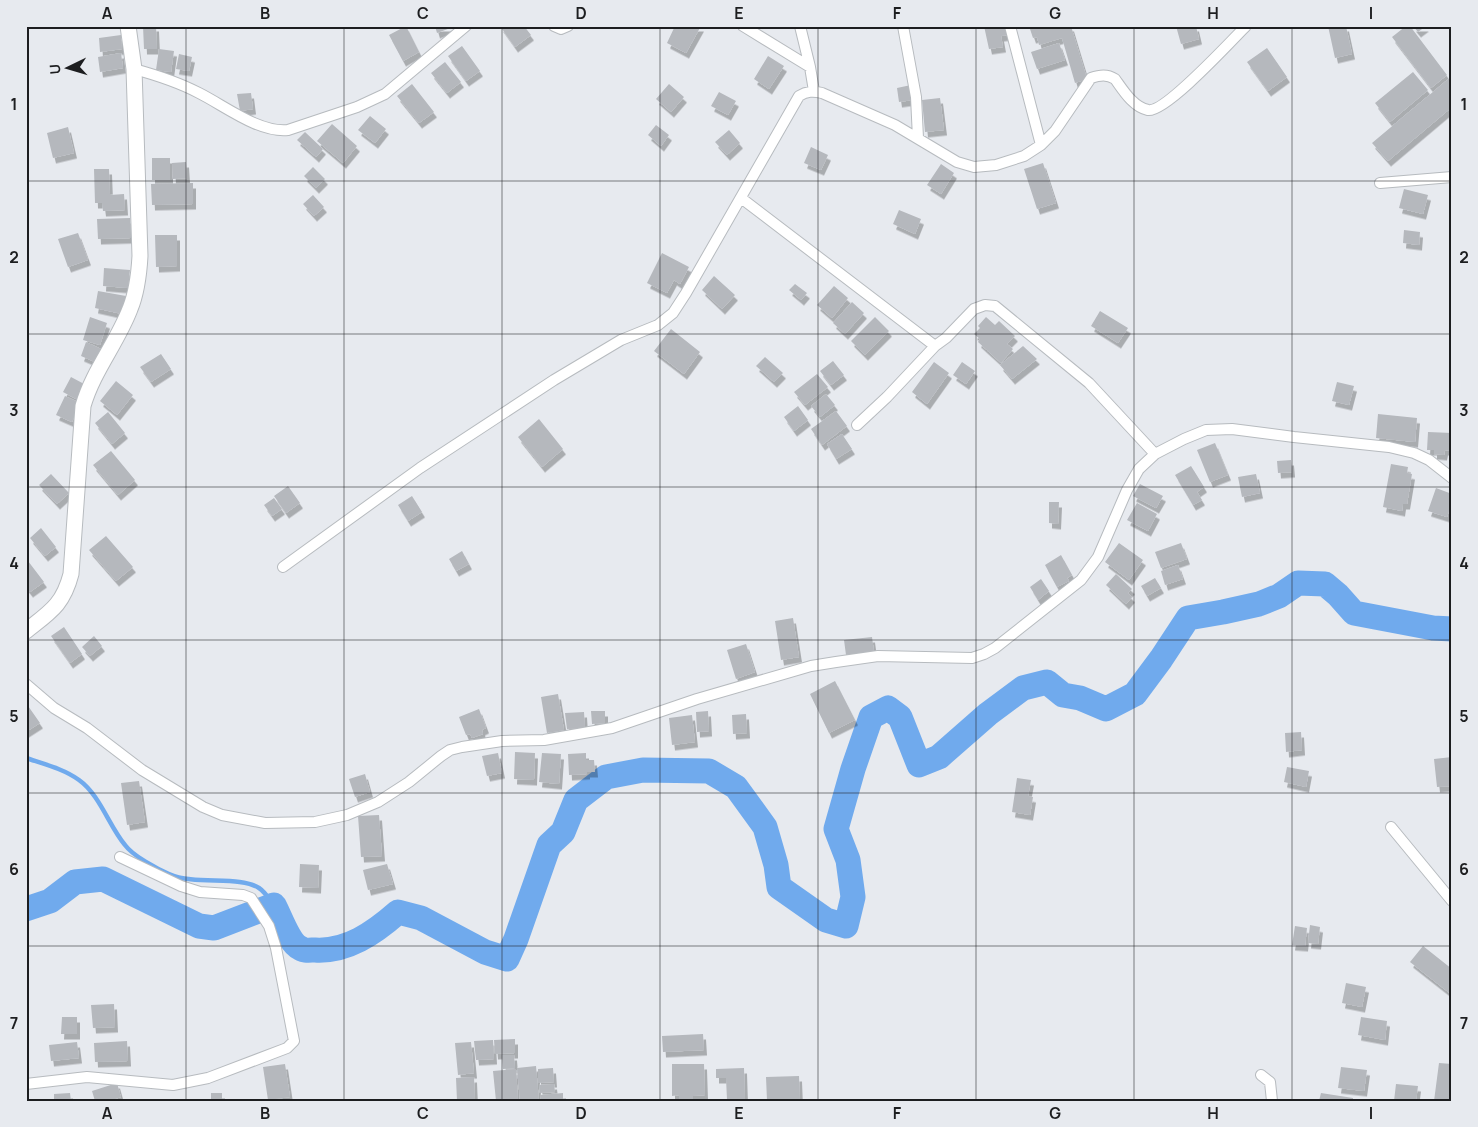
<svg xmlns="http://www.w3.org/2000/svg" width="1478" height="1127" font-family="Manrope,sans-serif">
<defs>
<filter id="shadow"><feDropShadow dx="3" dy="5.5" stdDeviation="0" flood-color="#0004"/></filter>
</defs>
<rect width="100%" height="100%" fill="#e7eaef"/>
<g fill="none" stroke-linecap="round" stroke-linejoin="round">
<path stroke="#70aaed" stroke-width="4.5" d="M26,758C44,764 64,769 79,780C100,795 109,826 125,845C133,856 157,869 169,874C195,886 239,875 259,888C265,892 270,900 274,905"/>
<path stroke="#70aaed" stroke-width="25" d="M26,909L50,901L75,882L103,879L199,926L214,928L274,905C280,916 289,943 300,948C303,951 310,950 315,950C347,952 374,933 398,912L421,918L485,952L507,959L516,939L549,845L563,832L576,800L606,777L643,770L709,771L736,787L765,827L776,865L779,887L826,920L846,926L853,897L848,860L836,829L853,769L871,717L888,708L900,717L919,765L939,757L988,714L1023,688L1047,682L1063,695L1080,698L1106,709L1135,694L1161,659L1188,618L1223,612L1259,604L1279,596L1298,583L1325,584L1338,595L1354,613L1433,628L1452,629"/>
</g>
<path fill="#b5b8bd" filter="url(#shadow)" d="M143,26H156L157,49H144Z
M406,26L419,52L403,61L389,35Z
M435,26H456L437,33Z
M500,26H524L531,35L515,47Z
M675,26H701L686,53L667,43Z
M984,26H1008L1009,35L1001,36L1003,47L989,49Z
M1029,26H1071L1087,79L1075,83L1062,38L1039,45L1037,37L1033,38Z
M1176,26H1196L1199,39L1181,44Z
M1328,26H1346L1352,54L1335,58Z
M1406,26H1410L1447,75L1431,88L1392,37Z
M1413,26H1426L1418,32Z
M121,35L122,49L100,52L99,38Z
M1059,43L1065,60L1037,69L1031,52Z
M462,46L480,71L466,81L448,56Z
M1267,48L1287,77L1268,91L1247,62Z
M159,49L174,51L171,72L156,70Z
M121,53L123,68L100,72L98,57Z
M179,54L192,57L189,71L176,69Z
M768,56L784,66L769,89L754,79Z
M445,62L461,82L447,93L431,73Z
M1413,72L1428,90L1390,122L1375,103Z
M1452,76V107L1388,161L1372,143Z
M412,84L434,112L419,123L397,96Z
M669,84L684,97L671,112L656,99Z
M911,85L913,100L899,102L897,88Z
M719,92L736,101L728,115L711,106Z
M251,93L253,109L240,111L237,94Z
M940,98L944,130L925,132L922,100Z
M370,116L386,129L375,143L358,130Z
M332,124L357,146L343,163L317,141Z
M656,125L669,135L661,146L648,135Z
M68,127L74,153L53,158L47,133Z
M729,130L740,143L727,155L715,142Z
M305,132L323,149L316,157L297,140Z
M811,147L828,155L821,170L804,163Z
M152,158H170V180H152Z
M186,162L187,178L173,179L172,163Z
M1043,163L1056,203L1037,209L1024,169Z
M941,164L954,173L941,194L927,185Z
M313,167L325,179L316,188L304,176Z
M94,169H109L110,195L124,194L125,210L103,211L102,203H95Z
M193,183V204L152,205L151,184Z
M1404,189L1428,195L1423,214L1399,208Z
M313,195L324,207L314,216L303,204Z
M899,210L921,219L915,234L893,224Z
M130,218L131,238L98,239L97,219Z
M1404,230L1420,232L1419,245L1403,243Z
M78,233L88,260L68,267L58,239Z
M155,235H177V266L156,267Z
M662,253L689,267L680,284L674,280L667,293L647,283Z
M104,268L130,270L128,288L103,286Z
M714,276L735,295L722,309L702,290Z
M795,284L807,293L801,300L789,290Z
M834,286L848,298L832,318L817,305Z
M98,291L126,296L122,314L95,308Z
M852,302L864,313L845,334L833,323Z
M1100,311L1128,328L1118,343L1091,326Z
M90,317L107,323L100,345L83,340Z
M875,317L889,331L865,355L851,341Z
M986,317L995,325L999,321L1015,336L1007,344L1013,349L1001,363L978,342L980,339L974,334L980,328L978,326Z
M671,329L700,352L684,374L654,351Z
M86,342L101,349L95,362L81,356Z
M1023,346L1037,359L1012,379L1000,365Z
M161,354L171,369L151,382L140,367Z
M765,357L783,373L774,382L756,366Z
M833,361L844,375L831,385L820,371Z
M934,362L949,373L927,404L912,392Z
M962,362L975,371L966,384L953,375Z
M817,374L828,387L805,405L794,392Z
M71,377L86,385L78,400L63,392Z
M116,381L133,395L117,415L100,401Z
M1337,382L1354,386L1349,405L1332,401Z
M826,394L835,405L820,417L811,406Z
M65,396L80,403L72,422L56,415Z
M798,406L808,420L794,431L784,417Z
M836,411L847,426L822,445L811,429Z
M108,412L125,433L112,444L95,423Z
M1378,414L1417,418L1415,442L1376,438Z
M539,419L563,449L542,467L518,437Z
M1428,432L1452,433V451L1445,450L1444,455L1434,454V450H1427Z
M842,434L852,449L836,459L827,444Z
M1215,443L1228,475L1210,482L1197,450Z
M111,451L135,480L118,495L93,465Z
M1291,460L1292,472L1278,473L1277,461Z
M1391,464L1408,467L1407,473L1412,474L1407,504H1403L1402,511L1383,507Z
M1191,466L1204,487L1197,492L1202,500L1193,505L1175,475Z
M51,474L69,493L57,504L39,485Z
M1256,474L1260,493L1242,497L1238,477Z
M1140,484L1163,496L1156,508L1133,496Z
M288,486L300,503L286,513L274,496Z
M1436,488L1452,494V502L1447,517L1428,511Z
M412,496L422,512L408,521L398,505Z
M274,498L282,509L272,516L264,505Z
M1049,502H1059L1058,524L1049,523Z
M1137,503L1157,514L1148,531L1127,520Z
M41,528L56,547L45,556L30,538Z
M106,536L133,567L116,581L89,550Z
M1119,543L1143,560L1129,580L1105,562Z
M1181,543L1187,559L1161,568L1155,552Z
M462,551L469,564L456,571L449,559Z
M1061,555L1072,575L1067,578L1069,581L1057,587L1045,565Z
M28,561L44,582L30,592L26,587V563Z
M1178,565L1183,579L1165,585L1161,571Z
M1116,574L1132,589L1128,593L1132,597L1126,604L1106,585Z
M1155,578L1161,588L1147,596L1141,586Z
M1041,579L1049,591L1038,600L1030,587Z
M793,618L799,657L781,660L775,621Z
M64,627L82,654L70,663L51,636Z
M94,636L102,646L90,656L82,647Z
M872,637L874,652L846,655L844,640Z
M746,644L755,672L736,679L727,650Z
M835,681L855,720L829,733L810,694Z
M558,694L564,730L547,733L541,697Z
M26,703L40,723L26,732Z
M479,709L486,728L482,730L483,734L472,738L470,734L466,735L459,717Z
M591,711H605V723L592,724Z
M708,711L709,731L697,732L696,712Z
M584,712L585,728L567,729L565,713Z
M746,714L747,733L733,734L732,715Z
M692,715L695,742L672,745L669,718Z
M1301,732L1302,750L1286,752L1285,733Z
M515,752L535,753L534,780L514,779Z
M498,753L502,773L487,776L482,756Z
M542,753L561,754L559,784L539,782Z
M586,753V760H594L595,772H587V774L569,775L568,754Z
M1452,757V781H1449L1450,786L1437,787L1434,759Z
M1287,767L1309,771L1306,787L1284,782Z
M365,774L370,792L355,797L349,779Z
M1017,778L1031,780L1028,796L1033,797L1030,815L1012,812Z
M139,781L145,822L127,825L121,783Z
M379,815L382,856L361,857L358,816Z
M300,864L319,865L318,888L299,887Z
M387,864L393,884L368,890L363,870Z
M1310,925L1320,927L1318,944L1308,943Z
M1295,926L1307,928L1305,946L1292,945Z
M1423,946L1452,969V995L1410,962Z
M1346,983L1366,987L1362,1007L1342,1003Z
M114,1004L115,1027L93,1028L91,1005Z
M62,1017H77V1034H61Z
M1361,1017L1387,1021L1385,1040L1358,1035Z
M703,1034L704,1050L663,1052L662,1036Z
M515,1039V1053L495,1054L494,1040Z
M493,1040L494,1059L476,1060L474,1041Z
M127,1041L128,1061L95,1062L94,1043Z
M77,1042L79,1058L51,1061L49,1045Z
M471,1042L474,1073L458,1075L455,1043Z
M502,1055H514L515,1068L503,1069Z
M1439,1063L1452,1064V1101H1434Z
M285,1064L290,1097L268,1100L263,1067Z
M672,1064H704L705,1095L693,1096V1101H679V1095L672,1096Z
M536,1066L539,1101H520L517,1068Z
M1341,1067L1367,1070L1364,1091L1338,1088Z
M553,1068L554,1082L538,1083V1069Z
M744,1068L745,1099L727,1100L726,1078H716V1069Z
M516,1069L518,1100L496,1101L493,1071Z
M799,1076L800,1101H767L766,1077Z
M474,1077L475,1101H457L456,1078Z
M117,1083L121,1097L109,1101H95L92,1091Z
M554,1084L555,1092L540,1093L539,1085Z
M1396,1084L1418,1086L1416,1101H1394Z
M70,1093L71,1101H54V1094Z
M211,1093H222V1101H211Z
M563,1093V1101H541L540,1095Z
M1321,1093L1353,1098V1101H1319Z"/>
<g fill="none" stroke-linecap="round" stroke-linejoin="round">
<defs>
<path id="street" d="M554,26L561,29L568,26
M743,26L810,67L814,91
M800,26L810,67
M903,26L916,97L918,138
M1010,26L1041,145
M134,69C156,75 178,82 199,93C225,106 259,133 288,130L357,107L385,94L466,26
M1380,183L1452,177
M741,198L935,346L946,338L974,309L985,305L995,306L1089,383L1155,454
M857,425L887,397L935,346
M283,567L420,468L554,380L621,340L658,325L673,313L686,293L799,96C807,91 813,91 822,93L895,125L957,162L974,167L996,165L1024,156L1041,145L1055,131L1091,78C1100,75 1107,74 1115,79C1123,90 1133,107 1148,110C1165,113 1231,41 1246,26
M26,684L54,708L87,728L142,770L203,807L222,815L265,823L315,822L347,815L378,802L409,782L441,756L450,750L462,747L502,741L544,740L612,728L697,699L811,666L836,662L878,656L972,658L984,654L995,648L1081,580L1098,557L1127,490L1139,469L1155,454L1184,439L1206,430L1232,429L1294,437L1389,447L1414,453L1429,460L1452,478
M1391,827L1452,901
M1261,1075L1270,1082L1272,1101
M26,1084L87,1077L173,1085L208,1078L287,1048L294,1041L276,948L269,926L251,898L243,895L200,892L181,886L120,857"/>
<path id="secondary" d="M26,631C50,612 63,605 71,574L83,406C93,371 117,343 130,309C137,292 139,274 140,256L134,69L128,26"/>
</defs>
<use href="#street" stroke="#b7bbbf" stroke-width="12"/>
<use href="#secondary" stroke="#b7bbbf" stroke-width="17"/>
<use href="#street" stroke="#fff" stroke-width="10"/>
<use href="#secondary" stroke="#fff" stroke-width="15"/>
</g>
<path fill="none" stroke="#1d1e20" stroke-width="1" stroke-opacity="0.55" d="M186,26V1101M344,26V1101M502,26V1101M660,26V1101M818,26V1101M976,26V1101M1134,26V1101M1292,26V1101M26,181H1452M26,334H1452M26,487H1452M26,640H1452M26,793H1452M26,946H1452"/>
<rect width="1478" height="1127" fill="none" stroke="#e7eaef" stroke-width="55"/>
<g transform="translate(68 68) rotate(265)" stroke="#e7eaef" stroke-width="4" paint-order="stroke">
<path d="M0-4L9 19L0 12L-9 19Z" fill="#1d1e20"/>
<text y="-8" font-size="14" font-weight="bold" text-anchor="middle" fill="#1d1e20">U</text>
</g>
<rect x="28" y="28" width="1422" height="1072" fill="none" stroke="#1d1e20" stroke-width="2"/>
<g font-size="16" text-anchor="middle" font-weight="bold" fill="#1d1e20">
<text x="107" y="19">A</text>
<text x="265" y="19">B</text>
<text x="423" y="19">C</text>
<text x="581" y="19">D</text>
<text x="739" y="19">E</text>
<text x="897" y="19">F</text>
<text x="1055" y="19">G</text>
<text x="1213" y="19">H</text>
<text x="1371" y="19">I</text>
<text x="14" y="110">1</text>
<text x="1464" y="110">1</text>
<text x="14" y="263">2</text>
<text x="1464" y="263">2</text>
<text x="14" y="416">3</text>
<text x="1464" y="416">3</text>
<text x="14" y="569">4</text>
<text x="1464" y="569">4</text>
<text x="14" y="722">5</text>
<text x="1464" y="722">5</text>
<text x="14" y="875">6</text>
<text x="1464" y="875">6</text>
<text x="14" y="1029">7</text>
<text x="1464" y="1029">7</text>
<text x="107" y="1119">A</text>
<text x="265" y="1119">B</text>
<text x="423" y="1119">C</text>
<text x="581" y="1119">D</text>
<text x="739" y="1119">E</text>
<text x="897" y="1119">F</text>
<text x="1055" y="1119">G</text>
<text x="1213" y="1119">H</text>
<text x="1371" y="1119">I</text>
</g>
</svg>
